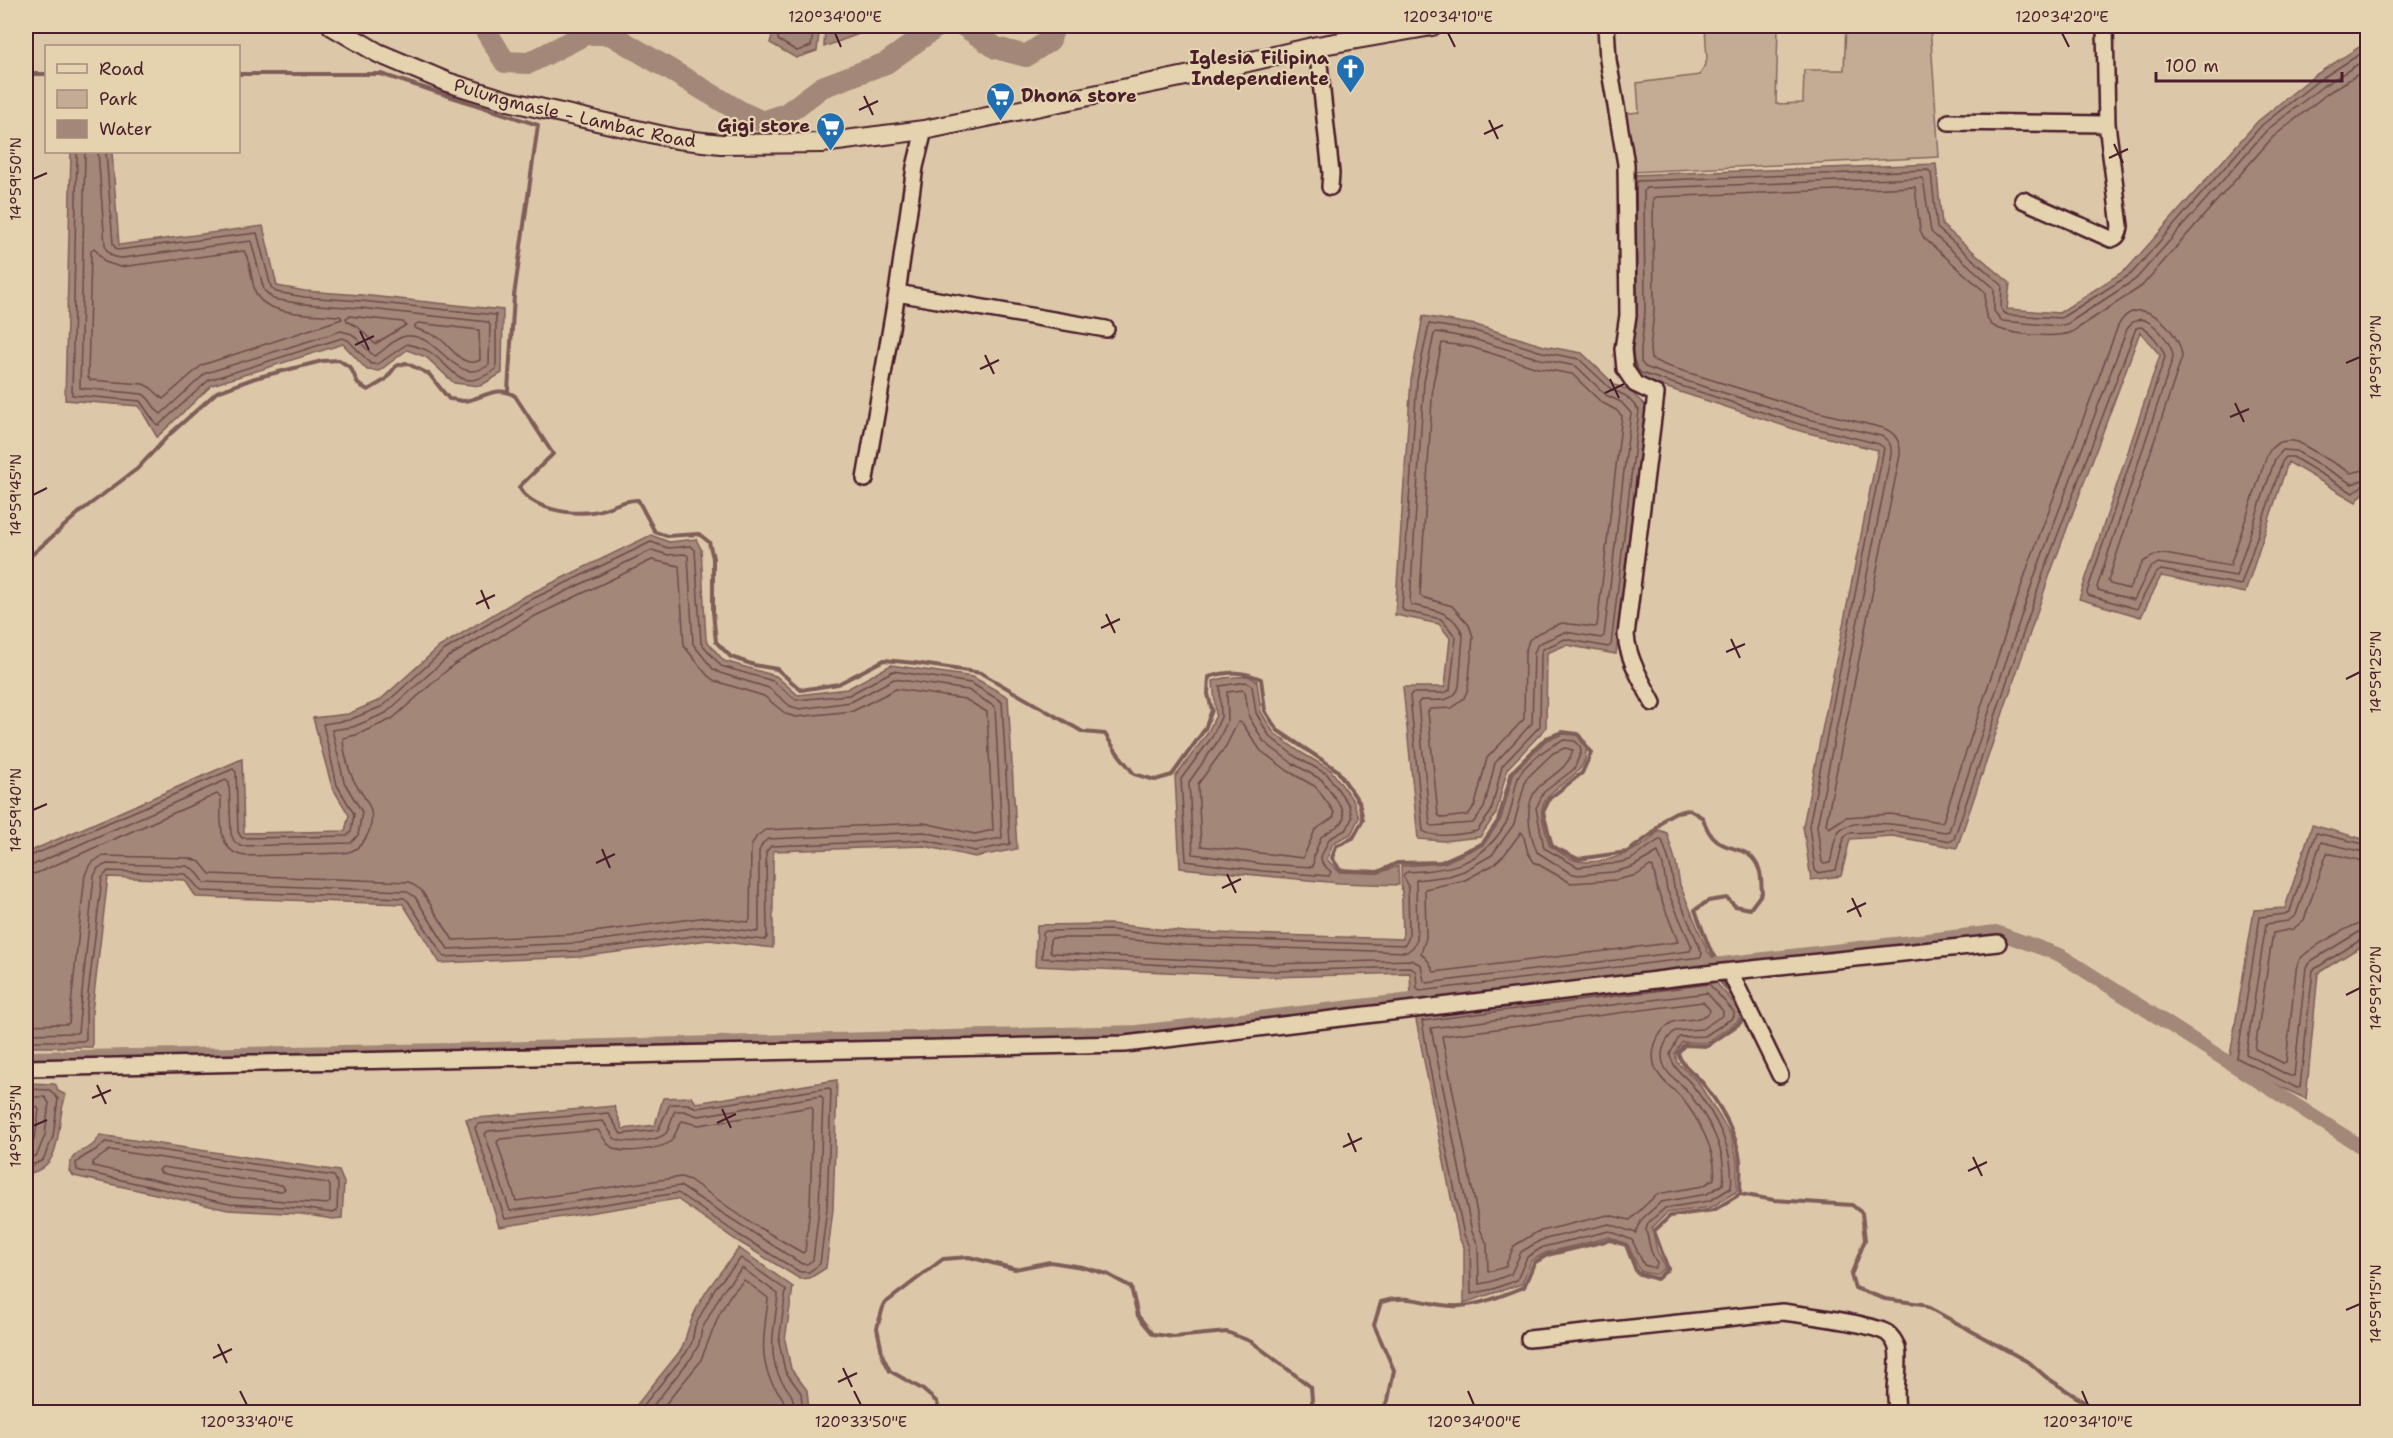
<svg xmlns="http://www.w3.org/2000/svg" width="2393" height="1438" font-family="'Shantell Sans',sans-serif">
<rect width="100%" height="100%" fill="#dcc8a8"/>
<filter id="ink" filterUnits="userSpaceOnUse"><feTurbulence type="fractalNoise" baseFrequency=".0167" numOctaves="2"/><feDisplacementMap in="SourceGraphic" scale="12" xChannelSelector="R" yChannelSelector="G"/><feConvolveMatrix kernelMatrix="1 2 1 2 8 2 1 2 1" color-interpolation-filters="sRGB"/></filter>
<g filter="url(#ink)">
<path fill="#c3ac93" stroke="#86665f" stroke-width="1.5" d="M1705,26H1778L1776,104L1803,103L1804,70H1844L1846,26H1930L1939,157L1631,172L1622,114L1639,112L1637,83L1700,75L1707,60Z"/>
<path fill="#a38778" stroke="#7f5d59" stroke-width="1.5" d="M765,26H820L817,51L796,58L770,43L774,29Z
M825,26H872L864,32L824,47Z
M2367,42V489L2356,502L2288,462L2245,593L2161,576L2141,617L2079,599L2160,355L2140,332L2050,574L1957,848L1892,836L1850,839L1841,876L1811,880L1803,826L1878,450L1800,431L1637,378L1628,368L1630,175L1936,164L1942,225L2010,283L2007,309L2059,313L2127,269L2258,121L2315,75Z
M71,152H112L119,245L263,226L277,286L305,291L361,295L503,310L502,373L480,386L454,383L426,357L407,350L379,371L367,370L343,344L212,385L157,437L139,406L65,400Z
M1423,316L1476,325L1544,346L1582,353L1615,385L1629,390L1646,406L1616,654L1566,645L1547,653L1546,728L1507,769L1496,814L1480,837L1444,841L1418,839L1403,687H1445L1450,638L1439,624L1395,615L1411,380Z
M651,535L669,542L696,539L701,549L706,640L724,661L776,676L798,695L847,689L891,665L973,677L1008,697L1017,849L975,857L924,846L773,851V948L709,940L579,957L440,963L403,904L196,897L185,880L108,877L92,1012V1047H26V853L242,759L244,833L345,831L349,815L332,787L313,718L348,714L380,700L439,647L519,599Z
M1248,676L1257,681L1261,712L1274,733L1300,752L1331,770L1354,802L1359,818L1351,834L1333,843L1327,859L1339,872L1378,873L1398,866L1399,885L1339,883L1180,868L1175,777L1207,734L1216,715L1213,681L1224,678Z
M1563,734L1577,735L1586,742C1591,782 1550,779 1542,809C1540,818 1547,835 1549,845C1557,850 1569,860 1578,861C1604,865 1643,851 1659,830L1667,833L1676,863L1680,885L1707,950L1716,962L1411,998L1410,973L1274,977L1035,966L1037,925L1111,924L1186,932L1403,939L1401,866L1444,863L1483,845L1501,819L1514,772L1545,741Z
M2312,825L2367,840L2368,942L2318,973L2306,1099L2229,1062L2254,910L2285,908Z
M1712,978L1742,1012L1738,1021L1706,1043L1682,1042L1675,1053L1677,1062L1698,1082L1731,1135L1737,1160V1191L1712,1207L1667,1213L1652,1228L1657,1250L1665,1268L1656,1275L1640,1271L1628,1245L1610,1237L1545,1253L1531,1261L1522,1284L1464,1303V1247L1459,1238L1415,1015Z
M837,1080L833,1209L826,1268L810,1278L800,1279L736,1240L677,1199L499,1227L466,1119L614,1106L623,1129L655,1125L663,1098L692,1097L696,1103Z
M26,1083L54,1084L56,1085L58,1091L66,1095C54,1124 67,1167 26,1174Z
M100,1135L339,1171L344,1183L342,1218L333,1219L301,1214L228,1210L74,1176L69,1171C72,1143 90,1157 100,1135Z
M739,1248L793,1287L785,1340L791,1369L807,1390L809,1412H631L681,1350C686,1341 686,1333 690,1324C700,1295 721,1272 739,1248Z"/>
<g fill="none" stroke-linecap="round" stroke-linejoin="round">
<path stroke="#6e494a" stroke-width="1.5" d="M779,26L778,40L797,51L811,46L814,26
M2368,58L2323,86L2267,130L2136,279L2067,324L2058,326L2002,321L1994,311V288L1931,232L1923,178L1646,188L1644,191L1645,312L1641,349V362L1645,367L1664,374L1804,418L1881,436C1889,440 1892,445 1891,454L1817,826L1822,862L1824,864L1830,863C1833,853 1833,839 1839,831C1853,814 1925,829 1945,832L1949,831L2037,569L2127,329L2133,322L2141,319C2155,322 2173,344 2173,358L2097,587L2098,590L2134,600L2149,569L2158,563L2236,576L2275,459L2283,450L2296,451L2352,484L2368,478
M2368,68L2328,93L2273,137L2142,286L2072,332C2058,339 2000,335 1990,323C1982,313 1986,303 1985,292L1924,238L1920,230L1915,187L1655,197L1653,199L1654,312L1650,349L1651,359L1667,366L1806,409L1883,428C1896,433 1901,442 1900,455L1826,824L1829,828L1846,817L1891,814L1940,822L1943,821L2028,566L2118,326C2137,288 2181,330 2182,357L2108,581L2110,584L2129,589L2143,562L2155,555L2165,554L2230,566L2267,455C2273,443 2284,438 2298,442L2351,473L2368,469
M77,152L72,395L140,401L156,424L159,425L209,380L342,338L348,340L371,364H378L407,344C414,346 424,348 430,352C455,369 460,395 496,369V315L361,301L304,297L276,292L271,287L257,233L117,250L113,244L106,152
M85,152L80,388L142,394C152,398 153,410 161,414L206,373L341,331L352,334L374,356C384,352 394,337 406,336C441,333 454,389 489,365L490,325L488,322L360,308L303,304L273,299L264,290L251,241L122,258C113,258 107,254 105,245L98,152
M94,248L105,262L120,267L244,251C251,262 251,279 255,291C263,317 318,314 340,316L342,319L202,365L163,399L151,388L143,384L90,380L88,377L91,251Z
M1637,314L1636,184L1638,181L1928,170L1931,173L1937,228L2002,285L2001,308L2003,312L2008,315L2061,318L2131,274L2262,125L2319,80L2368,49
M349,316L403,322L406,325L375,344L358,327L347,321L346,318Z
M418,323L479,330L480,360C463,370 451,346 439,338C432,333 423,332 415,328V325Z
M1636,323C1634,339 1628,360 1641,373L1802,425L1879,444L1884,448L1809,826L1815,870L1818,873L1836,870L1844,838L1849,833L1893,831L1951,841L1954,839L2044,571L2136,328L2141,327C2150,331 2163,347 2165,357L2087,592L2088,595L2137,609L2155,574L2161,570L2241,585L2282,462L2286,457H2293L2353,493L2362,486H2368
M1429,324L1475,331L1542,352L1579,359L1611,389L1626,396L1639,410L1611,645L1608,647L1565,639L1543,649L1541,654L1540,726L1502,766L1491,812L1477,831C1463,834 1435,839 1423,831L1410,696L1412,693H1444L1450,690L1456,637L1441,619L1404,611L1402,608L1417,381Z
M1437,332L1473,339L1540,359L1576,366L1606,395L1621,402L1631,413L1604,636L1601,638L1565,632L1538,644L1534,653L1532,723L1495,763L1484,808L1473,823L1432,826L1430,824L1418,703L1421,700C1435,700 1453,704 1459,687L1463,636C1456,612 1433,609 1412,605L1410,602L1424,382L1434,334Z
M1442,343L1471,347L1538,368L1572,374L1601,402L1616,410L1622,416L1597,626L1594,627L1562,623L1538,633L1529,640L1525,653L1524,719L1487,758L1475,805L1468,815L1443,818L1438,815L1428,712L1430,709L1452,708L1464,698L1468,689L1473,637L1469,625L1452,606L1422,597L1420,595L1433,383Z
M1246,682L1252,686L1256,713L1270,737L1296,757L1327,774L1349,805L1352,818L1347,829L1329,839L1321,857L1322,863L1331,872L1329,876L1262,871L1186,861L1181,779L1212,737L1221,717L1220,686Z
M1243,690L1245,692L1249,717L1264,742L1292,763L1322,780L1342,808L1344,817L1342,823L1321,837L1314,855L1313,867L1263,864L1193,854L1189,782L1218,741L1228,720L1227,692Z
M1238,722L1242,723L1261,751L1288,771L1316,787L1334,812V817L1315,830L1303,858L1201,846L1198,784L1226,746Z
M1564,740L1575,741L1580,746L1581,752L1574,769L1544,792L1536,808L1544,848L1578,867L1612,864L1630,860L1659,840H1662L1670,864L1674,887L1702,953L1701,957L1420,991L1417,989L1416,972L1410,967L1274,971L1042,958L1043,933L1046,931L1111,930L1185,938L1405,945L1409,937L1408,885L1403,875L1407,872C1452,870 1482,864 1506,823C1513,810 1513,792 1518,778C1523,764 1550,745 1564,740Z
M1565,748L1573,750C1568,768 1554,774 1541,785C1522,801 1529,832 1537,852L1570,873L1578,875L1613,872L1632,867L1658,852L1663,866L1667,890L1692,947L1690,951L1427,983L1424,981L1421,965L1411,960L1274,964L1052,953L1050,951V940L1052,938H1111L1185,945L1407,952L1413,947L1417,939L1416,880L1449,876L1464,871L1492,855L1514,824L1526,779L1553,753Z
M1521,832L1523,834L1528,853L1534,862L1571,883L1616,880L1637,875L1650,866L1653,867L1658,891L1678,942L1434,972L1429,962L1421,953L1426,938L1425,889L1465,880L1493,865L1505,854Z
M2368,845L2316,833L2290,911L2285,914L2260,917L2237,1058L2297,1088L2300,1087L2313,970L2362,939L2368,938
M2368,853L2321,842L2296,915L2288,921L2266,924L2246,1054L2290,1076H2294L2306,967L2311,961L2359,932L2368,930
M26,858L233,769L236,772L238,832L242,838L347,836L351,832L354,814L337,785L323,724L349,720L383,706L443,651L522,604L651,542L668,548L691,546L695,550L701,643L721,666L773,681L796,700L849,695L893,671L971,683L1002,702L1010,844L975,851L924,840L771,846L766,852L767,937L765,940L708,934L579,951L444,957L408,901L404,898L201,891L186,874L108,871L102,878L86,1011V1039L83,1041H26
M2368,862L2327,853L2304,920L2293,929L2273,933L2255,1049L2283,1063L2286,1062L2296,970C2297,965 2299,960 2302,957C2312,947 2355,922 2368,921
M26,866L33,865L226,780L229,783L231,834L234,841L240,846L351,843L358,835L362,812L344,782L332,730L353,727L386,713L448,657L525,611L652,550L668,555L685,554L688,556L693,644L713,669L720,673L769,688L790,706L800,709L851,702L894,679L968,690L995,707L1002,838L974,843L924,832L768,839L763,843L759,851V929L757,932L708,926L578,943L448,949L415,897L406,891L205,883L195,870L187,866L107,864L98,868L94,876L78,1032L76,1033L26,1034
M26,875L37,873L217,794L221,797C221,819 216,853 246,856L344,853C363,851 374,829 371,811C368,799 358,790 353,779C348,768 343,749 343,738L356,735L392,719L453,665L529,619L652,560L679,566L684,646L707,675L715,681L764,696L786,714L796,717L853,711L896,689L965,699L987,712L993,830L975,834L924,823L765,830L756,837L751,847L750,919L748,922L707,917L578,934L453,940L421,890L409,882L210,874L200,862L189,858L102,856L90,864L85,875L69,1023L67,1024L26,1025
M1709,984L1734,1012V1017L1705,1036L1679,1037L1670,1054C1673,1070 1684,1074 1693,1086C1716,1116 1735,1150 1731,1188L1709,1201L1665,1208L1648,1223L1646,1230L1651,1251L1657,1264L1655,1268L1644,1265L1632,1240L1609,1231L1543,1247L1527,1257L1517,1280L1493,1289L1471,1294L1470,1246L1464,1235L1430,1069L1422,1021Z
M1707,993L1723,1011V1015L1702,1029L1675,1031C1664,1040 1658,1055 1665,1068C1670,1078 1682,1083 1688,1092C1708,1118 1728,1150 1723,1184L1707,1194L1661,1202L1642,1219L1636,1233L1609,1224L1541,1240L1521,1252L1511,1274L1490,1282L1479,1284L1478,1245L1472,1232L1431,1028Z
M1703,1002L1710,1010L1709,1013C1693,1025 1679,1015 1667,1026C1653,1038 1648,1061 1660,1076C1665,1084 1674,1089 1680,1096C1697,1116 1718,1153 1714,1179L1703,1186L1657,1194L1630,1220L1608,1215L1537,1232L1514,1246L1505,1267L1488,1272L1487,1244L1480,1229L1442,1036Z
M829,1088L831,1091L827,1208L820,1264L809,1272H800L739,1235L678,1193L505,1219L475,1128L478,1124L608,1113L621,1134L658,1130L670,1104H688L697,1108Z
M26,1089L50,1090L58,1099L53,1137L43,1160L26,1168
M821,1096L823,1099L819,1208L813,1260L807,1264H802L680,1186L510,1211L485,1134L488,1131L603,1121L614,1138C623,1144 658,1142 666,1133C671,1127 671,1117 675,1111H684L698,1116Z
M26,1097H45L49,1103L45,1135L37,1155L26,1160
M26,1106L37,1107L39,1110L36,1133L30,1149L26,1151
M811,1107L813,1110L810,1207L805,1251L803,1253L748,1221L690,1180L681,1177L516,1201L497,1142L500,1139L598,1130C603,1136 605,1144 613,1148C623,1154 661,1149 670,1142C676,1136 677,1127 682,1121L699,1125Z
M105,1142L334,1176L338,1184L337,1211L333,1213L301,1208L229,1204L77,1170L76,1163C85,1153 96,1153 105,1142Z
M110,1150L328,1183L330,1186V1202L327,1204L230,1197L93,1166V1162Z
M162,1167L282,1185L285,1189L282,1191C241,1191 201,1181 161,1173L159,1170Z
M638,1412L686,1353L692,1342L695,1326L715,1288L741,1258L786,1290L779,1342L785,1371L801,1393L803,1412
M648,1412L692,1357L699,1344L702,1329L722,1292L742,1268L778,1294C776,1321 767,1347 778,1374C786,1392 793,1388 795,1412
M659,1412L700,1362L719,1315L729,1297L744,1280L768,1298C766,1325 758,1352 770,1379C777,1394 784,1393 786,1412"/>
<path stroke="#7f5d59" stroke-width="4" d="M26,74H46
M238,74H381L538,125L514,296L508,391
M26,560L81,511L137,469L170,434L217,392L255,378L322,361L339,360L351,368L358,384L368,390L385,380L396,366L406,363L429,374L449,399C454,399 459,401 464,401C482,399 498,384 515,396L553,454L519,487C531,509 569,515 592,512C608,510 622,499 638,500L655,532L667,536L699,534L709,542L713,558V612L716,642L731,657L754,665L777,669L801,690L838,684L884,660L915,663L981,673L1083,732L1105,734L1116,751L1134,774L1155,780L1172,775L1205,729L1212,710L1208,694L1209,677C1228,671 1242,671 1261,679L1265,711L1277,730L1337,770L1359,802L1363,820L1353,838L1336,846L1332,858L1340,870L1378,872L1397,863L1441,862L1483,843L1498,821L1512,772L1546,738L1562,732L1578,734L1591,753L1582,773L1550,798L1543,812L1552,846L1578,859L1627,852L1652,834L1665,818L1676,812L1690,810L1703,818C1715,861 1747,837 1759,869C1762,876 1761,886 1762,893L1750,909L1735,906L1727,898L1708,901L1695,910L1709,947L1720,964L1719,968
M1718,978L1736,1000
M1740,1194C1740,1183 1741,1171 1740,1161C1737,1133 1719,1103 1701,1081C1693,1072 1681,1065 1678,1053L1684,1045L1707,1046L1740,1023L1746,1012
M939,1412L937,1402L922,1389L890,1371L883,1357L877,1328L884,1304L943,1259L969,1257L1015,1269L1050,1262L1082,1267L1107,1274L1131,1287L1138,1316L1153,1334L1174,1337L1227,1332L1252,1342L1311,1387L1313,1412
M1382,1412L1388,1400L1394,1370L1374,1325L1381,1302C1411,1292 1433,1308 1460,1306C1482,1304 1504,1295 1524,1287L1534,1263L1547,1255L1610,1240L1626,1245L1637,1273L1657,1279L1668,1269L1654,1231L1670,1216L1714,1210L1740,1194L1774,1200L1852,1205L1862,1213L1865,1240L1851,1275L1855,1288L1885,1299L1922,1304L2030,1363L2046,1377L2099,1412"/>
<path stroke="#a38778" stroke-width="14" d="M26,1058L450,1050L1137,1032L1996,932L2060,955L2368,1151"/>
<path stroke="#a38778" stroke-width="22" d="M483,26L505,62L529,63L586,34H610L741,112L763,122L786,114L822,87L886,63L938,26
M964,26L996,48L1026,56L1050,40L1054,26"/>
<defs>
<path id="minor" d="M1606,26L1608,60L1626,164L1628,315L1623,349L1625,369L1635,384L1656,394L1626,635C1628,660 1642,681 1653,703
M1317,46L1331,173L1330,187
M1949,122L2107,124
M2023,200L2111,239C2118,237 2119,233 2120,226L2107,124L2105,26
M897,293L1106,329
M865,479L897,293L915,167L924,130
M1730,972L1780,1075
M26,1068L1125,1044L1714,973L1998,943
M1529,1339L1782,1312C1804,1315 1870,1323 1887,1333C1892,1337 1895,1341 1897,1348C1901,1369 1892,1391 1898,1412"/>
<g id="tertiary">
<path id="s1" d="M332,26L378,53L447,82L508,101L677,139L721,144L822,143L924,130L1205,72L1317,46L1432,26"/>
</g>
</defs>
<use href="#minor" stroke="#4a1f2b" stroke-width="20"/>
<use href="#tertiary" stroke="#4a1f2b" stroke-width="22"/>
<use href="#minor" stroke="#e5d3b0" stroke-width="15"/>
<use href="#tertiary" stroke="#e5d3b0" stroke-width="18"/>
</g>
</g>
<path fill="none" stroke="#4a1f2b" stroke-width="2" d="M835,33L841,47M1448,33L1455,47M2062,33L2069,47M864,96L873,115M859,110L878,101M1489,120L1498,139M1484,134L1503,125M2114,144L2123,163M2109,158L2128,149M33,179L47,173M360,331L369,350M355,345L374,336M985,355L994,374M2346,363L2360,357M980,369L999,360M1610,379L1619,398M1605,393L1624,384M2235,403L2244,422M2230,417L2249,409M33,495L47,488M481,590L489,609M476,604L495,595M1106,614L1115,633M1101,628L1120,619M1731,639L1740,658M1726,652L1745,644M2346,679L2360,672M33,810L47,804M602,849L610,868M596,863L615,854M1227,874L1236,893M1222,888L1241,879M1852,898L1861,917M1847,912L1866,903M2346,995L2360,988M97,1085L106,1104M92,1098L111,1090M722,1109L731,1128M717,1123L736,1114M33,1126L47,1120M1348,1133L1356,1152M1343,1147L1362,1138M1973,1157L1982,1176M1968,1171L1987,1162M2346,1310L2360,1304M218,1344L227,1363M213,1358L232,1349M843,1368L852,1387M838,1382L857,1373M240,1391L247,1405M854,1391L861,1405M1468,1391L1474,1405M2082,1391L2088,1405"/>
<defs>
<symbol id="church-pin" viewBox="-11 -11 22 30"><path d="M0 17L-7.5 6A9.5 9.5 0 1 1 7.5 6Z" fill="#1f6fb2" stroke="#e5d3b0"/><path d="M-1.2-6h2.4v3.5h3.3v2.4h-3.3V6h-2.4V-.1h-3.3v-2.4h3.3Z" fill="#fff"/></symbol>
<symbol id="supermarket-pin" viewBox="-11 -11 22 30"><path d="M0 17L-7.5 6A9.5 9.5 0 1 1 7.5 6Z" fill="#1f6fb2" stroke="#e5d3b0"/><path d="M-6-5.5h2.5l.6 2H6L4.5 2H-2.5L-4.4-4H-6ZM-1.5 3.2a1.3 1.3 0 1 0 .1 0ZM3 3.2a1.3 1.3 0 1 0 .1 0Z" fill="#fff"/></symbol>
</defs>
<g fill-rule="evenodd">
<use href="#church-pin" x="1334" y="52" width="33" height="45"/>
<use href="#supermarket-pin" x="984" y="80" width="33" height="45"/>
<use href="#supermarket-pin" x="814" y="110" width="33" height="45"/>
</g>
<g text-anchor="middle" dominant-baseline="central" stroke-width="4.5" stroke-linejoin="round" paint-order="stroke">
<g font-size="18" font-weight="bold" fill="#4a1f2b" stroke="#e5d3b0" text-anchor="end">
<text x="1329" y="58">Iglesia Filipina<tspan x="1329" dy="21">Independiente</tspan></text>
<text x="1021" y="96" text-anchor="start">Dhona store</text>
<text x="810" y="126">Gigi store</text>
</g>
<g font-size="18" fill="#4a1f2b" stroke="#e5d3b0">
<text stroke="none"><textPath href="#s1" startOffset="260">Pulungmasle - Lambac Road</textPath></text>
</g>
</g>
<rect width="2393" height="1438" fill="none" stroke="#e5d3b0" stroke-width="66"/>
<rect x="45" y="45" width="195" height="108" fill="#e5d3b0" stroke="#a78b7b" stroke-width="1.5"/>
<rect x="57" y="64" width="30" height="9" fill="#e5d3b0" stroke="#a78b7b" stroke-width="1.5"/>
<text x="99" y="75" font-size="18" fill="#4a1f2b">Road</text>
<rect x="57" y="90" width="30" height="18" fill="#c3ac93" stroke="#a78b7b" stroke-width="1.5"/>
<text x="99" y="105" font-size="18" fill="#4a1f2b">Park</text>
<rect x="57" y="120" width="30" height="18" fill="#a38778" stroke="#a78b7b" stroke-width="1.5"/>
<text x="99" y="135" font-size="18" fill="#4a1f2b">Water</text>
<path d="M2156 72v9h186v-9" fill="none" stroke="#4a1f2b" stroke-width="3"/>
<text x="2165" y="72" font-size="18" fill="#4a1f2b" stroke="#e5d3b0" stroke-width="4.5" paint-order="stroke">100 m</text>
<rect x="33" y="33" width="2327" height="1372" fill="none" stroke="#4a1f2b" stroke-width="2"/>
<g font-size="15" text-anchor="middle" fill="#4a1f2b">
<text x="835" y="22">120°34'00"E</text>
<text x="1448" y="22">120°34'10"E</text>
<text x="2062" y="22">120°34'20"E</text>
<text transform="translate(16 179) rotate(-90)" y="5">14°59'50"N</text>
<text transform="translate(2376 357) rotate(-90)" y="5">14°59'30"N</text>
<text transform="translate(16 495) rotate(-90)" y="5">14°59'45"N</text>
<text transform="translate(2376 672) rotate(-90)" y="5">14°59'25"N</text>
<text transform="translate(16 810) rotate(-90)" y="5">14°59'40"N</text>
<text transform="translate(2376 988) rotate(-90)" y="5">14°59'20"N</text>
<text transform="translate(16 1126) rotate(-90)" y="5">14°59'35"N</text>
<text transform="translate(2376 1304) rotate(-90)" y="5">14°59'15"N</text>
<text x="247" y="1427">120°33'40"E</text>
<text x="861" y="1427">120°33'50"E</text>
<text x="1474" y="1427">120°34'00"E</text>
<text x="2088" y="1427">120°34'10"E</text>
</g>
</svg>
